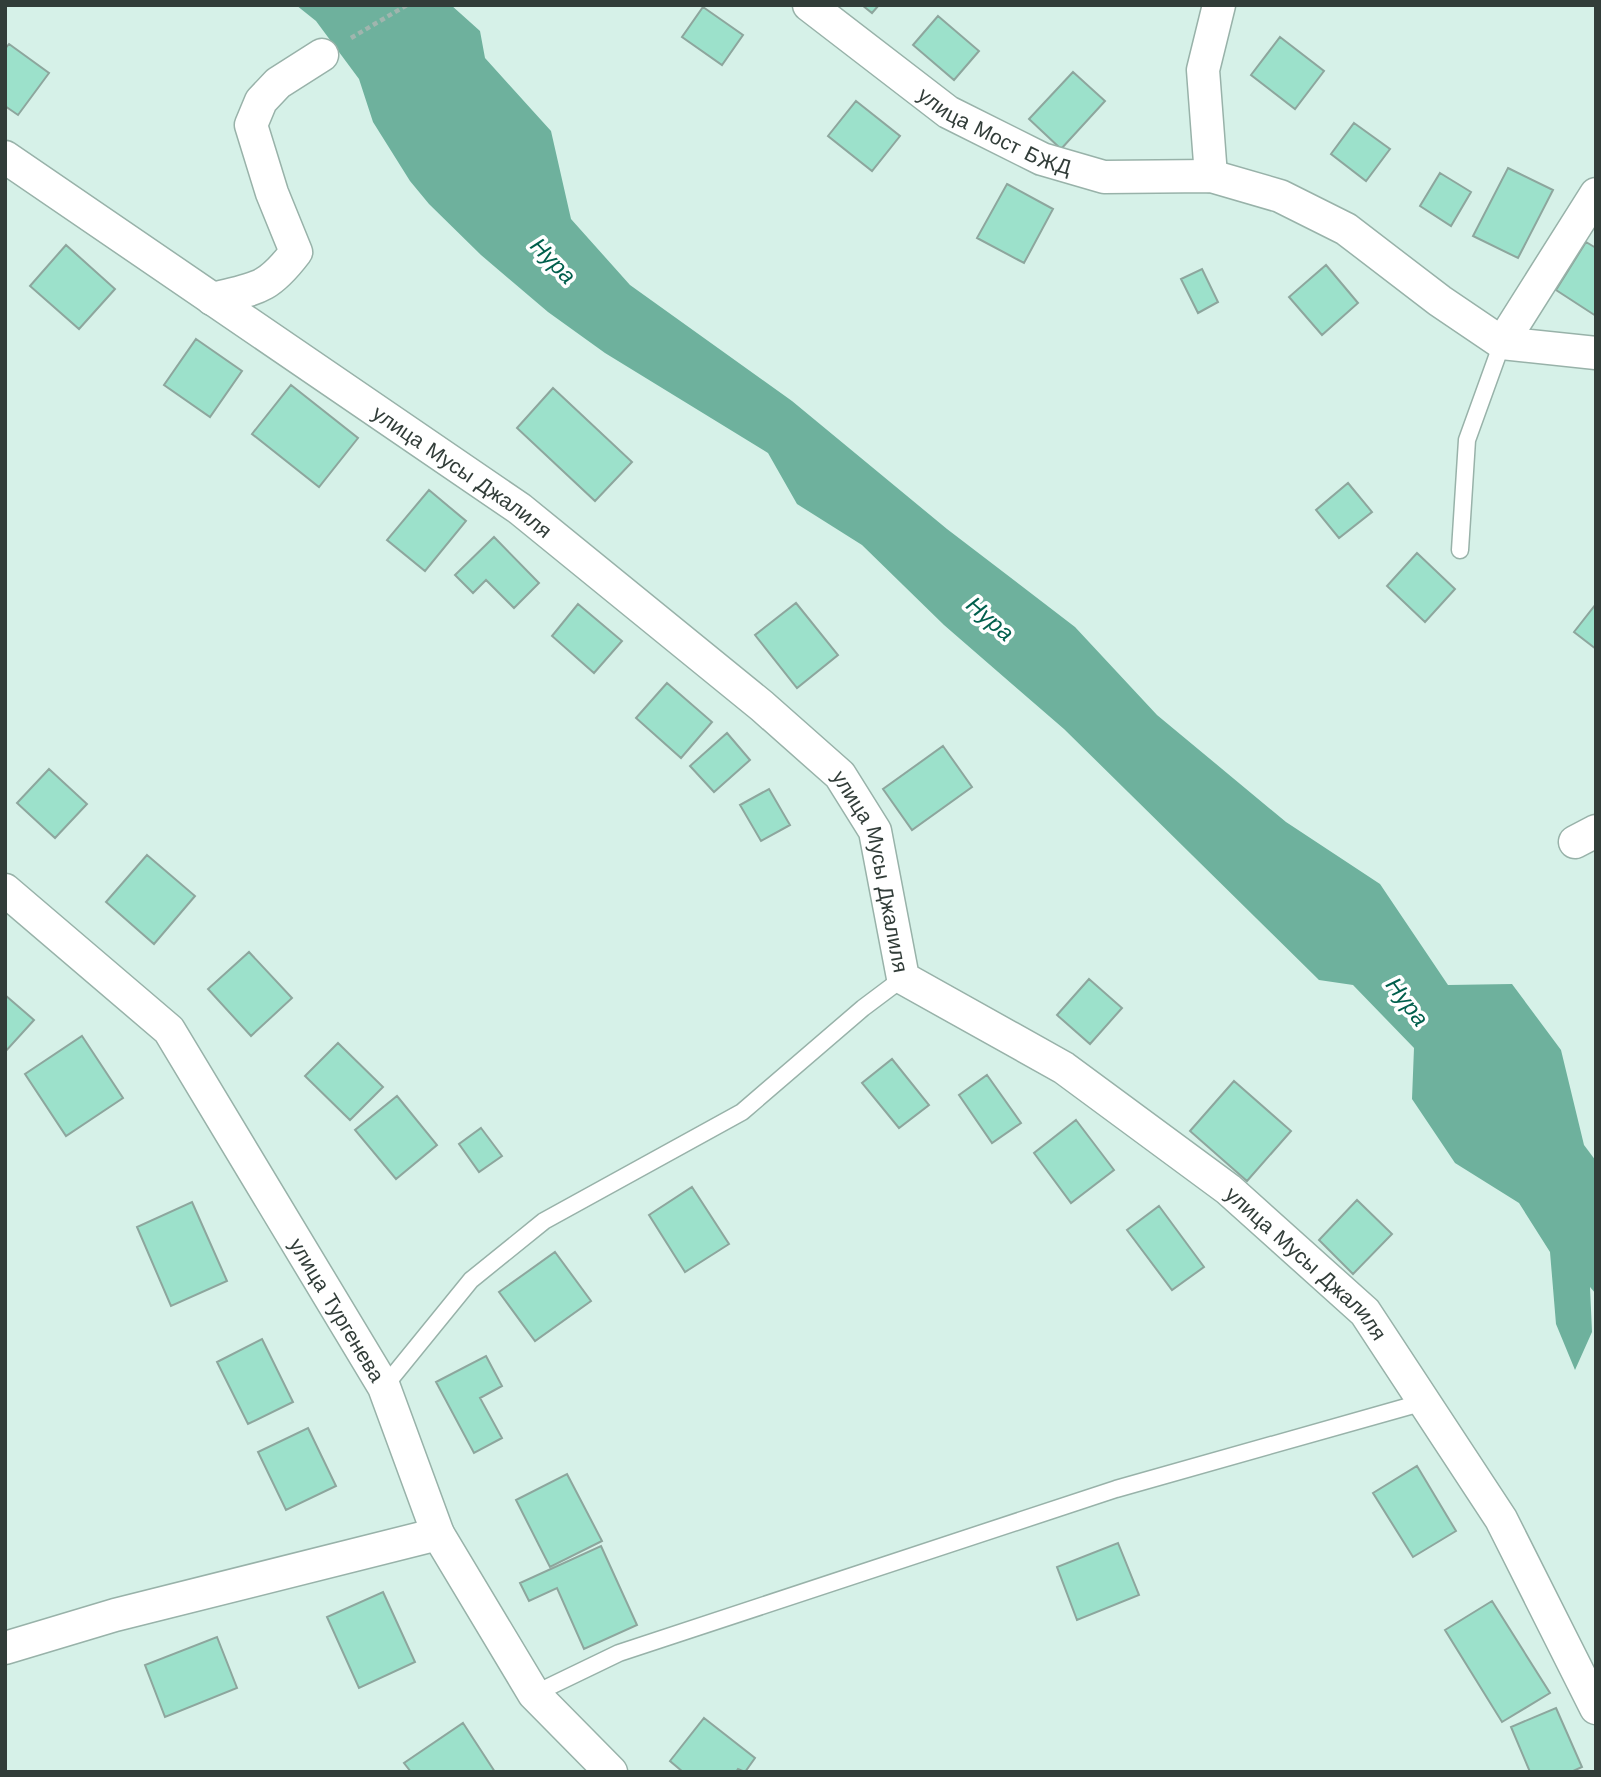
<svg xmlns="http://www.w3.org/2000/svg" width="1601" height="1777" font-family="'Work Sans',sans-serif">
<rect width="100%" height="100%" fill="#d6f1e8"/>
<path fill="#6eb19d" d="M296,5H451L480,31L485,58L551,131L571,219L630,285L792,401L947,529L1075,627L1157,715L1286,822L1380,884L1448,985L1512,984L1561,1050L1584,1145L1596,1161V1294L1590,1287L1592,1332L1575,1370L1556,1324L1550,1252L1519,1203L1455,1163L1412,1099L1414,1048L1353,985L1319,980L1064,729L944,625L862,545L797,504L768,453L605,353L548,312L481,255L429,204L410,181L373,122L359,79L316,21Z"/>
<path fill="#9ce1cb" stroke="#8da69d" stroke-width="2" d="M862,5H879L872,13Z
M703,7L743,35L722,65L682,37Z
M938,16L979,51L954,80L913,45Z
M1280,37L1324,71L1295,109L1251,75Z
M9,44L49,73L18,115L5,106V49Z
M1073,72L1105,101L1061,149L1029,119Z
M856,101L900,136L872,171L828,136Z
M1354,123L1390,149L1366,181L1331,154Z
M1508,168L1553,190L1518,258L1473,236Z
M1440,173L1471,192L1451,226L1420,206Z
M1007,184L1053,209L1024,263L977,238Z
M1586,242L1596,248V316L1556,290Z
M66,245L115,289L79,329L30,286Z
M1326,265L1358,303L1322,335L1289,297Z
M1202,269L1218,302L1198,313L1181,279Z
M196,339L242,371L210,417L164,385Z
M291,385L358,438L319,487L252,434Z
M553,388L632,462L595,501L517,428Z
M1348,483L1372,512L1339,538L1316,510Z
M429,490L466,521L425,571L387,540Z
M494,537L539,583L514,608L486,580L473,593L455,575Z
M1417,553L1455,589L1425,622L1387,586Z
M796,603L838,655L797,688L755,635Z
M578,604L622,641L594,673L552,636Z
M1596,604V649L1574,632Z
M667,683L712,722L681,758L636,718Z
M727,733L750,760L714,792L690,766Z
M943,746L972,787L912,830L883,789Z
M49,769L87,804L55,838L17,803Z
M769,789L790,825L761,841L740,805Z
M147,855L195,896L154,944L106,902Z
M249,952L292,998L251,1036L208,989Z
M1089,979L1122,1008L1090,1044L1057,1015Z
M5,995L34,1020L5,1052Z
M82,1036L123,1098L66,1136L25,1074Z
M338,1043L383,1087L350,1120L305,1076Z
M892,1059L929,1105L899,1128L862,1083Z
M987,1075L1021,1123L992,1143L959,1095Z
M1234,1081L1291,1131L1247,1181L1190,1131Z
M397,1096L437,1145L396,1179L355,1130Z
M1076,1120L1114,1170L1071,1203L1034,1153Z
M481,1128L502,1156L479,1172L459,1144Z
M692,1187L729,1244L685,1272L649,1215Z
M1357,1200L1392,1234L1353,1274L1319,1240Z
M192,1202L227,1281L171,1306L137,1227Z
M1159,1206L1204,1267L1172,1290L1127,1230Z
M555,1252L591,1301L535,1341L499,1292Z
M262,1339L293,1402L248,1424L217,1362Z
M486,1356L502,1386L480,1398L502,1438L474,1453L436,1382Z
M308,1428L336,1486L286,1510L258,1452Z
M1417,1466L1456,1531L1413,1557L1373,1493Z
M567,1474L602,1541L550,1567L516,1500Z
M1118,1543L1139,1595L1077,1620L1057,1567Z
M601,1546L637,1625L584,1649L557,1588L529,1601L520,1583Z
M383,1592L415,1662L359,1688L327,1617Z
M1492,1601L1550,1693L1502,1722L1445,1630Z
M217,1637L237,1688L165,1717L145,1665Z
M1556,1708L1582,1767L1571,1772H1530L1511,1727Z
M704,1718L755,1758L745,1772L738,1769L736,1772H683L670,1761Z
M463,1723L495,1772H411L404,1763Z"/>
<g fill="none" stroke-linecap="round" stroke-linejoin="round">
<defs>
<path id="lane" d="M1460,550L1467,440L1502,343
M384,1387L471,1280L544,1221L742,1112L863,1008L903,978
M534,1694L619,1653L1116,1489L1424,1402"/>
<g id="street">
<path id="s1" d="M809,5L948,112L1042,159L1104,177L1211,176L1280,196L1346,229L1440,301L1502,343"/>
<path id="s2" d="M5,157L520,509L762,706L840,775L875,831L903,978L1064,1068L1228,1189L1365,1312L1501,1519L1596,1708"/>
<path d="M1211,176L1203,70L1219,5"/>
<path d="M1596,194L1502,343L1596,353"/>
<path d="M212,299C257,288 267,290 296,252L272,193L251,125L261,101L278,83L322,55"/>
<path d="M1575,842L1596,831"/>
<path id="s3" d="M5,890L169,1030L384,1387L438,1534L534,1694L611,1772"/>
<path d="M5,1648L115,1615L438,1534"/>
</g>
</defs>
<use href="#lane" stroke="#98b2a9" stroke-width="19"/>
<use href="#street" stroke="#98b2a9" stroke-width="35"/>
<path stroke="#a0b5ae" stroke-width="4.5" stroke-dasharray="5 3.5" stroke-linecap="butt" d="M351,38L407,5"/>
<use href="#lane" stroke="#fff" stroke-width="16"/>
<use href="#street" stroke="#fff" stroke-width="32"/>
</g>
<g text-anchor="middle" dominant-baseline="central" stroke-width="7" stroke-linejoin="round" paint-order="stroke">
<g font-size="21" fill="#323d39" stroke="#fff">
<text stroke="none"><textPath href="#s1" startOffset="226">улица Мост БЖД</textPath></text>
<text stroke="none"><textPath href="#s2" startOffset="555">улица Мусы Джалиля</textPath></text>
<text stroke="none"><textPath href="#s2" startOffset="1143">улица Мусы Джалиля</textPath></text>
<text stroke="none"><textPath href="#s2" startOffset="1752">улица Мусы Джалиля</textPath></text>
<text stroke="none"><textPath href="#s3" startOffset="542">улица Тургенева</textPath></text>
</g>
<g font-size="23" font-style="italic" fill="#005f4c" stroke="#fff">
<text transform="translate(553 261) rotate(46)">Нура</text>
<text transform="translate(990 619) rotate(41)">Нура</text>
<text transform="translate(1407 1002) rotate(53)">Нура</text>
</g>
</g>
<rect width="1601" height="1777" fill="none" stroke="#323d39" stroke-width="14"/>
</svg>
